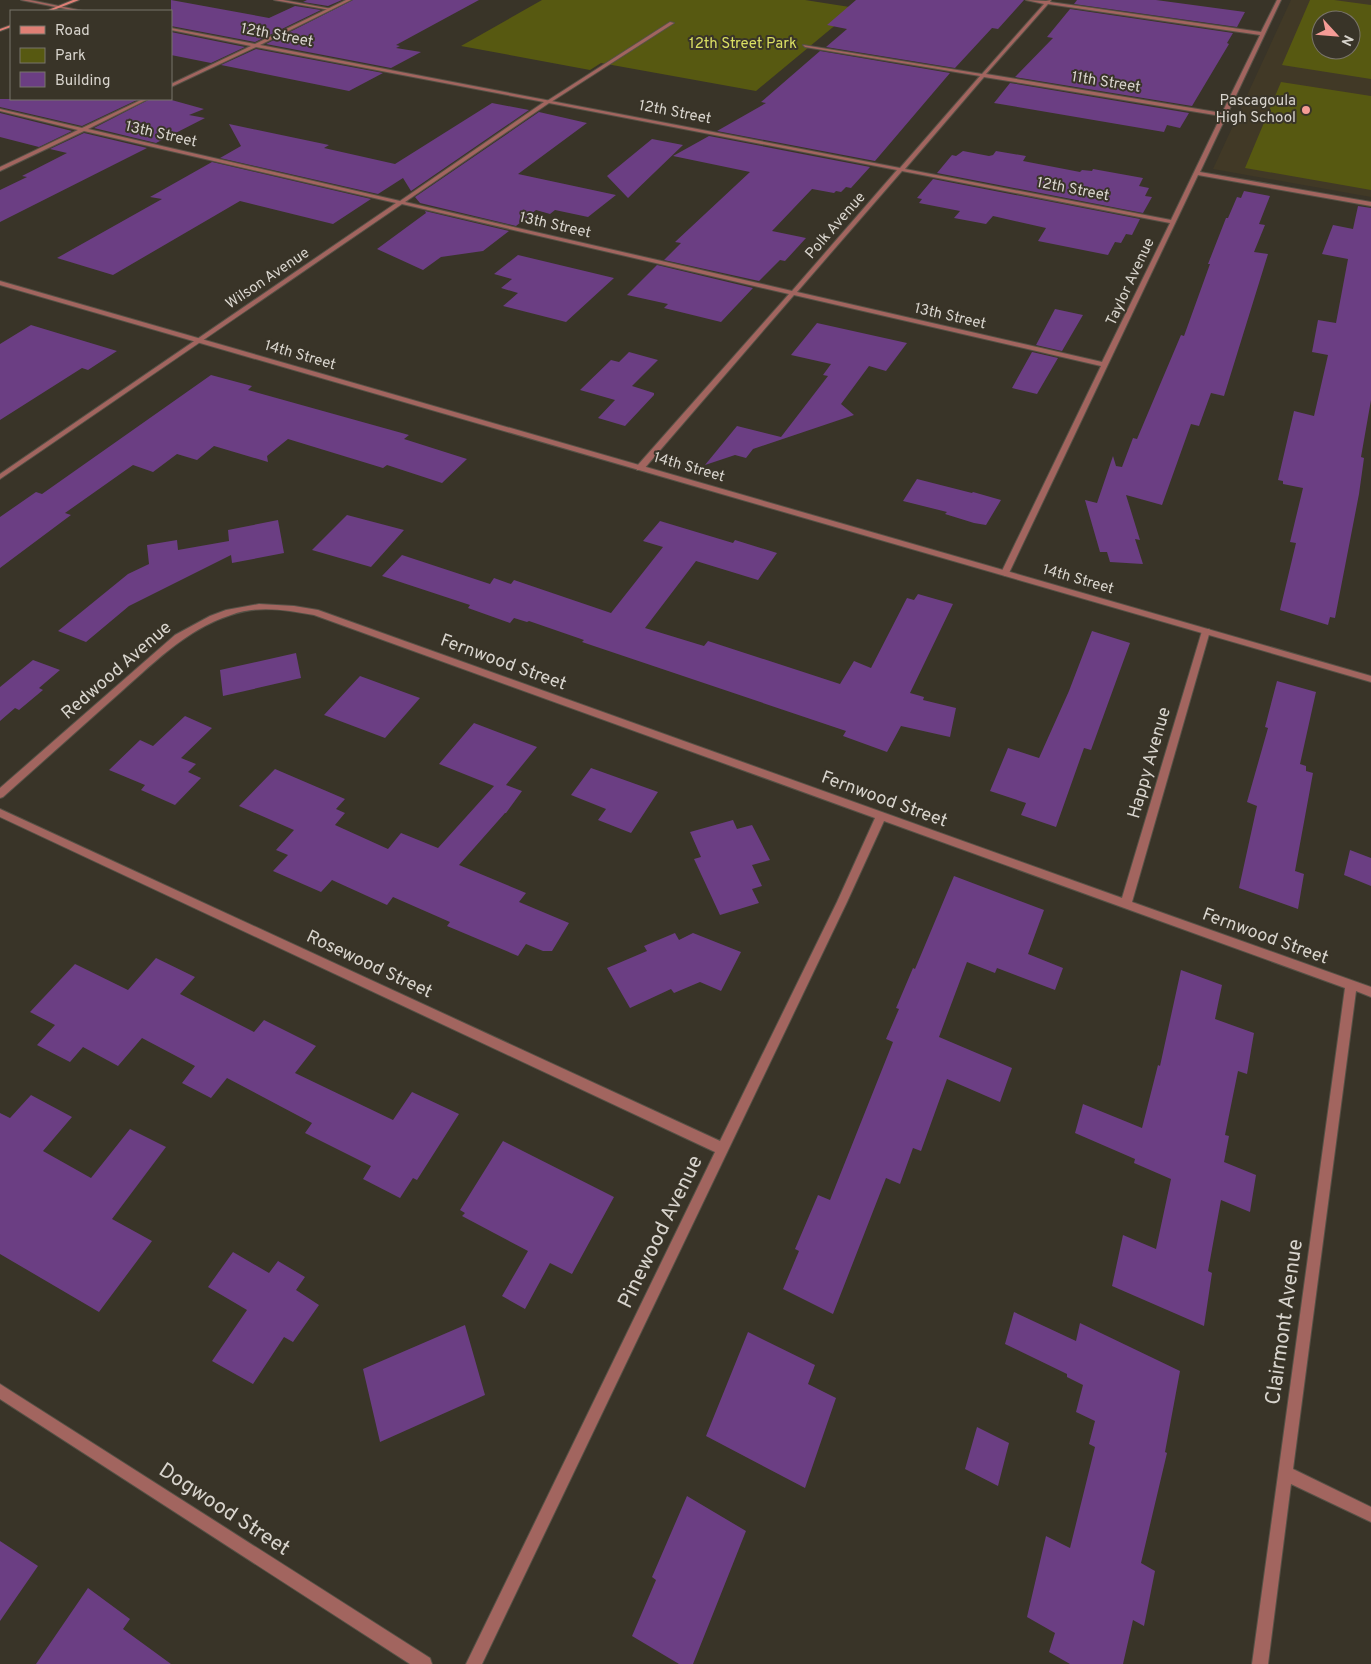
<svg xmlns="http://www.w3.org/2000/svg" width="1371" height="1664" font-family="Overpass,sans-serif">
<rect width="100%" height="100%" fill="#393428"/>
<path fill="#413926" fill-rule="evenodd" d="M1291,0H1371V197L1213,169ZM1321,20H1351V50H1321Z"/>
<path fill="#575911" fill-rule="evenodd" d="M542,0H805L856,8L756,91L601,63L590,70L461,46Z
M1310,0H1334L1371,5V79L1282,65ZM1321,20H1351V50H1321Z
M1281,82L1371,96V190L1245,168Z"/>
<path fill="#6b3e83" d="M171,0L269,18L295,6L321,10L255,42L171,26Z
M307,0H342L328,6L303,2Z
M353,0H479L396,45L400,46L396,48L421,52L391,68L266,44Z
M856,0H1024L998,29L992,28L955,68L826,47L847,29L827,25Z
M1077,0H1156L1245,12L1237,27L1074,4Z
M1070,9L1233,33L1227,43L1229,44L1192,106L1015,77L1053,38L1047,37Z
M171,32L245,47L211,63L171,55Z
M256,49L383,73L349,91L221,65Z
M820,51L950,73L875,161L717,131L766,103L761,102Z
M1010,83L1189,113L1180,128L1167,125L1164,132L994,103Z
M0,99H139L82,126L0,107Z
M150,99H168L204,109L189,115L205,118L156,143L94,128Z
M492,103L529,110L411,191L403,178L378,194L220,158L241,146L229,124L329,145L324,148L395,164Z
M539,112L587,123L518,174L616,195L588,217L555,210L550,214L536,210L516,226L420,203L415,197Z
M0,113L72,131L39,147L0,137Z
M84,133L147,148L0,222V190L27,177L22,176L67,153L50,149Z
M709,136L870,167L851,188L846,187L841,192L836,191L834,193L812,189L772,231L806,238L785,261L780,260L759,281L664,260L681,243L675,242L750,172L673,156Z
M652,139L683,145L628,198L607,176Z
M963,151L989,156L993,155L996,151L1026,156L1023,161L1080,172L1082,170L1092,171L1093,169L1143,178L1139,186L1149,188L1145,196L1152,197L1143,213L937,173L952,155L956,156Z
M212,162L371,199L333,224L240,201L113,275L57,258L162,199L150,197Z
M933,179L1140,219L1132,235L1126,234L1121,243L1115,242L1108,255L1038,241L1046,228L993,216L986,224L954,218L960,211L919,203L922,199L917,198Z
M1244,191L1270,196L1259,224L1265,225L1254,252L1268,254L1224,396L1211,393L1199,426L1191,424L1162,505L1126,495L1140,540L1135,539L1143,564L1110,562L1107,552H1100L1085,500L1097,503L1113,456L1116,466L1122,467L1133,438L1137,439L1181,335L1184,336L1210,264H1208L1226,218H1228L1237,197L1241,198Z
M1358,206L1371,208V400L1361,457L1364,458L1359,494L1335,618L1330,617L1328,625L1280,610L1296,543L1290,542L1303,488L1283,484V481L1278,480L1294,411L1314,416L1328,355L1312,352L1318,320L1336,323L1348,259L1322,254L1333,225L1353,229Z
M425,211L509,231L483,251L441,257L423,270L377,249L426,213Z
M518,255L614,278L566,322L503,306L518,293L501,288L512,279L494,274Z
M657,265L753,288L721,322L664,308L668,304L627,295Z
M1055,309L1083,315L1062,351L1036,345Z
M817,323L907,343L886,371L869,366L841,404L854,415L753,449L746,458L735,455L705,465L737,426L781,437L828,376L823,375L831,364L791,355Z
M31,325L117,351L88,370L82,368L0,420V344Z
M629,352L658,360L632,386L654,393V395L625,426L598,418L615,400L580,390L611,360L619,362Z
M1032,352L1058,358L1037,394L1012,388Z
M211,375L252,386L248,390L409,435L404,439L467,459L442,483L387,465L383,468L288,439L267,456L268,462L214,446L197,460L177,454L153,472L133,465L65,513L71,515L0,568V517L36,492L42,494Z
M917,479L972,493L973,492L1001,500L986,525L974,523L945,514L947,512L903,501Z
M347,515L404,530L371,567L312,550Z
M278,520L284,553L232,563L231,555L129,606L86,642L58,631L128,574L149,564L147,545L177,540L178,550L229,541L228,530Z
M660,521L733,543L735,540L777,553L758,580L696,561L645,628L704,646L708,641L840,684L854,661L871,668L907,598L914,600L918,594L953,604L910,693L924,697L923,700L956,708L950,737L901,726L887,752L843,736L846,731L582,642L584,640L529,621L527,622L514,618L510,623L468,608L470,605L382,576L402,555L490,584L494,578L511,584L514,580L611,613L663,547L643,541Z
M1092,631L1130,643L1091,750L1084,748L1056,827L1021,815L1026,803L990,791L1008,748L1039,758L1069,691Z
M296,653L301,678L223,696L220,670Z
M33,660L60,670L39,688L43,690L19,710L15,708L0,721V687Z
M360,676L420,698L385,738L324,715Z
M1277,681L1316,692L1300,764L1306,766V771L1313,773L1295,871L1304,874L1298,909L1239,888L1257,806L1247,802L1268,728L1265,727Z
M185,716L212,728L181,758L196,764L188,772L201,778L175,805L141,790L145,785L109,770L140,740L153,746Z
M474,723L537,747L506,785L522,791L506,813H505L459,865L526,893L519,902L569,923L552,951H543L526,944L518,956L447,926L450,922L393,897L387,905L332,880L321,892L273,871L288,855L276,850L294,830L239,806L275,769L345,799L336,809L345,813L335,825L388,849L401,833L438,848L494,786L439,764Z
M591,768L658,792L631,833L598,820L606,809L571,795Z
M733,820L737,829L752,825L770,860L752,865L762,886L752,889L759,903L720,915L694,859L701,857L690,832Z
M1350,850L1371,858V886L1344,875Z
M954,876L1044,910L1028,954L1063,968L1055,990L997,968L995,973L967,962L939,1037L1012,1068L1000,1102L947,1079L921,1151L913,1148L900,1184L886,1178L833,1314L783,1289L799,1251L795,1249L818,1195L830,1200L893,1042L886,1039L899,1009L896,1008L913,968L915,969Z
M675,933L679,940L693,933L741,952L721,991L700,982L674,993L671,989L630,1008L607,968L647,951L644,946Z
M156,958L195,977L180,994L254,1032L264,1020L316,1046L295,1073L393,1120L412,1092L459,1114L417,1180L413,1178L400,1198L363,1179L371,1166L305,1133L312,1123L227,1078L211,1098L182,1083L195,1066L142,1038L118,1066L83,1047L70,1062L37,1045L55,1025L30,1012L75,964L128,990Z
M1181,970L1222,985L1215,1019L1254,1033L1247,1074L1238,1071L1225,1135L1229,1136L1224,1162L1256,1175L1250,1212L1221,1200L1208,1271L1212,1273L1204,1326L1112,1286L1123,1235L1156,1249L1171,1179L1134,1163L1135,1159L1075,1133L1083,1104L1142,1128L1158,1065L1160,1066Z
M31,1095L72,1117L43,1151L91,1178L130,1129L166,1147L112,1219L152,1241L99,1312L0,1254V1113L10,1118Z
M503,1141L614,1197L572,1274L550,1263L525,1309L502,1296L528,1251L462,1216L465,1213L460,1210Z
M233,1252L269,1273L278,1261L305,1277L296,1290L319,1305L293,1342L284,1337L253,1384L212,1361L247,1310L208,1287Z
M1014,1312L1076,1341L1080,1323L1180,1371L1165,1452L1167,1453L1141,1563L1155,1571L1144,1626L1133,1620L1123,1664H1070L1049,1652L1055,1633L1027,1617L1046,1536L1070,1548L1095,1447L1089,1444L1095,1421L1076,1412L1083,1385L1067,1377V1374L1005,1344Z
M465,1325L485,1395L380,1442L363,1369Z
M748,1332L815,1365L808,1384L836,1398L805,1488L706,1436Z
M977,1427L1009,1443L998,1486L965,1469Z
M687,1496L746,1531L693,1664H679L632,1636L656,1580L652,1577Z
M0,1541L38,1566L0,1621Z
M88,1588L130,1619L123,1629L171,1664H36Z"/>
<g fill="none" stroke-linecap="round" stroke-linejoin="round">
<defs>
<path id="service" d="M274,0H283L332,9L330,10Z
M670,22L674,23L551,102L547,101Z"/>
<path id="minor" d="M21,0H30L83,11H76Z
M346,0H351L260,45L900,168L980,76L805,47L803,45L982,74L1044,4L1026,0L1046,1L1051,0L1050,2L1261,32L1277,0H1281L1200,172L1371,202V206L1198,175L1009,573L1005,576L1001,573L1101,366L794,295L643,470H637V466L789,294L402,204L0,479V474L396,203L84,131L0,171V167L78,130L0,111V109L82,128L143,99H148L88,129L400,201L544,102L256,47L171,87V84L251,46L171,30V28L255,44ZM1048,4L1260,35L1222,113L986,74ZM984,77L1221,116L1171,220L905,169ZM549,103L897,170L792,291L405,202ZM902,171L1170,223L1102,362L797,292Z
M259,604L294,606L318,610L1122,898L1202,631L1203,629H1209L1210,631L1132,902L1371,987V997L1356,991L1293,1469L1371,1507V1522L1291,1484L1268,1664H1252L1345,988L884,821L847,902L482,1664H466L715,1152L0,817V809L720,1141L837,902L875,818L314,615C286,610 258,605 231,615C184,630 151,666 114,698C77,731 40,764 3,797L0,798V788L175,635L210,616L226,610Z
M0,1384L430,1658L432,1664H410L0,1399Z"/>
<path id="tertiary" d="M0,281L1371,676V682L0,285Z"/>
<path id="secondary" d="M73,0H79L51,11H46Z
M11,25V27L0,31V29Z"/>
</defs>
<use href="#service" stroke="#565146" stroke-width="2"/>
<use href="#minor" stroke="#565146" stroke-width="2"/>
<use href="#tertiary" stroke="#565146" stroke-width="2"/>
<use href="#secondary" stroke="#565146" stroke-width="2"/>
<use href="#service" fill="#a2655f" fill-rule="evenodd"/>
<use href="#minor" fill="#a2655f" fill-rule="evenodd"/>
<use href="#tertiary" fill="#a2655f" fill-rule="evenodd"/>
<use href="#secondary" fill="#df7f75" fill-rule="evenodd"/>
</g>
<circle fill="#f59c96" stroke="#393428" stroke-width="2" cx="1306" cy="110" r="5"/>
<g text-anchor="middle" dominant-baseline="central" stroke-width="4" stroke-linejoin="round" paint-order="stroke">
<g font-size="15" fill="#d8d4cd" stroke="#393428">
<text transform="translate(277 36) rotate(11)">12th Street</text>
<text transform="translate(1106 83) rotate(9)">11th Street</text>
<text transform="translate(675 113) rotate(11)">12th Street</text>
<text transform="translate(161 135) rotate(13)">13th Street</text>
<text transform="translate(1073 190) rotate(11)">12th Street</text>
<text transform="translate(555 226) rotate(13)">13th Street</text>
<text transform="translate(836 226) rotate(-49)">Polk Avenue</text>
<text transform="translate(268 279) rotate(-34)">Wilson Avenue</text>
<text transform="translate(1131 282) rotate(-65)">Taylor Avenue</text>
<text transform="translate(950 317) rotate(13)">13th Street</text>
<text transform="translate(300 356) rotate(16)">14th Street</text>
<text transform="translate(689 468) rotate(16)">14th Street</text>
<text transform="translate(1078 580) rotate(16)">14th Street</text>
</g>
<g font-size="15" fill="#dadf62" stroke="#393428">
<text x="743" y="44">12th Street Park</text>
</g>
<g font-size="15" fill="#d8d4cd" stroke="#393428" text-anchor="end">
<text x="1296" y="101">Pascagoula<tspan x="1296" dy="17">High School</tspan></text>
</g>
<g font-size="18" fill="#d8d4cd" stroke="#393428">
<text transform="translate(503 663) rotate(20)">Fernwood Street</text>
<text transform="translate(117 671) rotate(-41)">Redwood Avenue</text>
<text transform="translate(1150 763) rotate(-74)">Happy Avenue</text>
<text transform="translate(884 800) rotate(20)">Fernwood Street</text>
<text transform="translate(1265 937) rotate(20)">Fernwood Street</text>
<text transform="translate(369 965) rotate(25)">Rosewood Street</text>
</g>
<g font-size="21" fill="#d8d4cd" stroke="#393428">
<text transform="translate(661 1232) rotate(-64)">Pinewood Avenue</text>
<text transform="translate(1285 1322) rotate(-82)">Clairmont Avenue</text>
<text transform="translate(224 1510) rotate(33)">Dogwood Street</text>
</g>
</g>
<rect x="10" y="10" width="162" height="90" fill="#393428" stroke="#79746a"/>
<rect x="20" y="26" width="25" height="8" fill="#df7f75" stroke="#79746a"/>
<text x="55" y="35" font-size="15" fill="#d8d4cd">Road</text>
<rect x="20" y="48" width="25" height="15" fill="#575911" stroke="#79746a"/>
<text x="55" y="60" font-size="15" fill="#d8d4cd">Park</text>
<rect x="20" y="72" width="25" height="15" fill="#6b3e83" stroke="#79746a"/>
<text x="55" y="85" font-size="15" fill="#d8d4cd">Building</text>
<g transform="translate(1336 35) rotate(116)"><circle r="24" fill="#393428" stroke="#79746a"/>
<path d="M0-4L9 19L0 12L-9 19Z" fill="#f59c96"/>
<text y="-8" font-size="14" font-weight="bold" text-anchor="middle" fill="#d8d4cd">N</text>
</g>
</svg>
